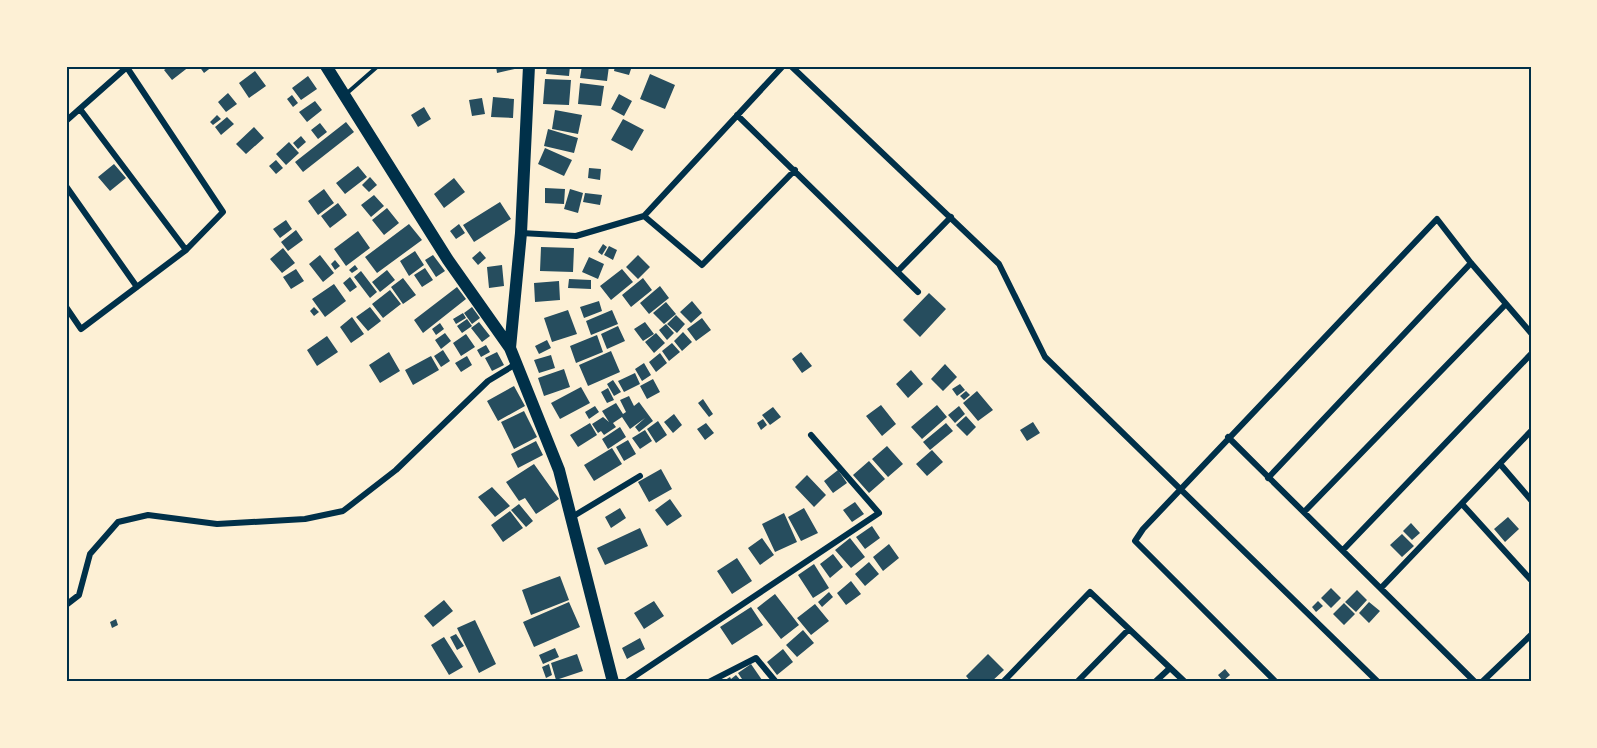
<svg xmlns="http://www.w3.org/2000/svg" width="1597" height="748" font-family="Overpass,sans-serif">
<rect width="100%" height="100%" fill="#fdf0d5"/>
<path fill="#264d5e" d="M170,66H190L172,80L164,70Z
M199,66H213L204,73Z
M496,66H518L519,68L497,73Z
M547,66H570L569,76L546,74Z
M582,66H609L607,81L580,78Z
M615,66H632L629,75L614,71Z
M255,71L266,86L249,98L239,83Z
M650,74L675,85L665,109L640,99Z
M308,76L317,89L301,100L292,88Z
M545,79L571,80L569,105L543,104Z
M580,83L604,86L601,106L578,104Z
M228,93L237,104L226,112L218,102Z
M619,94L632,101L624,116L611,109Z
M292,95L298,103L293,107L287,99Z
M493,97L514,99L513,118L491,117Z
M482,98L485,114L472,116L469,100Z
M315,101L322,110L307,122L299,112Z
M424,107L431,119L418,127L411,115Z
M555,110L582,115L578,134L552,129Z
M217,115L221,119L213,125L210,122Z
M227,117L234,124L221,135L215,127Z
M623,119L644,130L632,151L611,140Z
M346,122L354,132L303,172L295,162Z
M320,123L327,132L318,139L311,130Z
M254,127L264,138L246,154L236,144Z
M548,129L578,138L574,153L544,146Z
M301,136L306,142L298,149L293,143Z
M289,142L299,153L286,165L276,154Z
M545,148L572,160L564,176L538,164Z
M276,160L283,168L276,174L269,166Z
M114,164L126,178L110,191L98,177Z
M358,166L367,177L345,194L336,183Z
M589,168L601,169L600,180L588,178Z
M370,177L377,185L369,192L362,185Z
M454,178L465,192L444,208L434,194Z
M545,188L565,189L564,204L545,203Z
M324,189L334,203L318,215L308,201Z
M570,189L583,193L578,213L564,209Z
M585,193L602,195L600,205L583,202Z
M374,195L384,206L371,217L361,205Z
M500,202L511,219L474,242L463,225Z
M338,203L347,215L330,228L321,216Z
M387,208L399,223L384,235L372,220Z
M286,220L292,229L280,238L273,229Z
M409,224L422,240L377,273L365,257Z
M459,224L465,233L456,239L450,231Z
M296,230L303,240L288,251L281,242Z
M358,231L370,248L346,266L334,249Z
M603,244L607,247L602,255L598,252Z
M609,246L617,250L613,260L604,255Z
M541,247L574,248L573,272L540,271Z
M283,248L295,263L282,273L270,259Z
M415,251L424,265L409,276L400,261Z
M480,251L486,258L478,265L472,258Z
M320,255L334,273L323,282L309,264Z
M433,255L445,271L436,277L425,260Z
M638,255L650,267L638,279L626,267Z
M589,257L604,264L598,279L582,272Z
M335,260L340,266L335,270L331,264Z
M355,265L358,269L352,273L349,270Z
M502,265L504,286L489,288L487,267Z
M425,268L433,280L422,287L414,275Z
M296,269L304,281L291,289L283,277Z
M622,269L633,282L611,300L600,286Z
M387,270L395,280L380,292L372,282Z
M361,271L377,292L370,298L354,277Z
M350,277L357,287L350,292L343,283Z
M403,278L416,295L403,304L391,287Z
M643,278L652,290L631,307L622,295Z
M569,279L591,280V289L568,288Z
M559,281L560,300L535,302L534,283Z
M334,284L346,301L325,317L312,299Z
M660,286L669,298L649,314L640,303Z
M457,287L466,299L423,333L414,320Z
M390,290L401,304L383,318L372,304Z
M929,293L946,309L920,337L903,320Z
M599,301L602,311L584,318L580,307Z
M692,301L702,313L691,323L680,312Z
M666,302L676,314L664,324L653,313Z
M314,307L319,312L314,316L310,311Z
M370,307L381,321L368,331L356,317Z
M472,307L480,318L472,324L464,313Z
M568,310L577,334L552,342L544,318Z
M612,310L618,324L591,335L586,321Z
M463,313L466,318L456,324L453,319Z
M676,315L685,324L677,333L667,324Z
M352,317L364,334L351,343L340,327Z
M702,318L711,330L696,341L687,329Z
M467,319L472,326L462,333L457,326Z
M479,322L490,336L482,342L471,328Z
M645,322L654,334L643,341L634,329Z
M440,323L444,329L436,335L432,329Z
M666,324L674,333L667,340L659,330Z
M618,326L625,341L607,349L601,334Z
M683,332L692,342L682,351L674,341Z
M445,333L451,341L441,349L435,340Z
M656,333L665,343L654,353L645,342Z
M466,334L475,347L461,356L453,343Z
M597,335L603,352L576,363L570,346Z
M327,336L338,352L317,366L307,350Z
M547,340L551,348L539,354L535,346Z
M672,343L680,352L669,361L662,351Z
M486,345L490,352L481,357L477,350Z
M443,350L450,361L441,367L434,356Z
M611,351L620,372L588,386L579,365Z
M389,352L400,371L380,383L369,365Z
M497,352L504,365L492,371L485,358Z
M801,352L812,366L802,373L792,359Z
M660,353L667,363L656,372L649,362Z
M551,355L555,368L539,373L534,360Z
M431,356L439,370L413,385L405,370Z
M467,356L472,365L461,372L455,363Z
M644,363L651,375L642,381L635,369Z
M945,364L957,377L943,391L931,379Z
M564,369L570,387L544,396L538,378Z
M911,370L923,384L908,398L896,384Z
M635,373L640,384L624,392L618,381Z
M653,379L660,392L647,399L640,386Z
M613,380L621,392L614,396L607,384Z
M960,384L965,390L957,396L952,389Z
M514,386L525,406L498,421L487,401Z
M581,387L590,403L560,419L551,403Z
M608,388L614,400L607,403L601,392Z
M966,391L970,395L964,400L960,396Z
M977,391L993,410L978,421L963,403Z
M629,396L634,406L639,402L653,421L639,432L635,427L645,418L630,429L622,417L613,423L616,427L604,435L601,431L598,433L592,424L603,417L609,422L602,411L616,403L623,414L626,412L620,400Z
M703,399L713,414L709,417L698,403Z
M881,405L896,424L882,436L866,416Z
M937,405L947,417L922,439L911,427Z
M595,406L599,412L589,419L585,412Z
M959,406L965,414L955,423L948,415Z
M773,407L781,417L770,425L762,415Z
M524,411L537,437L514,449L501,422Z
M674,414L682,425L673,433L664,422Z
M966,416L976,427L967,436L956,425Z
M763,419L767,425L761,430L757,423Z
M658,421L667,435L656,443L647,429Z
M1033,422L1040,433L1027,441L1020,430Z
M590,423L597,435L578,447L570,435Z
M706,423L714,433L705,440L697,429Z
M946,423L953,431L930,450L923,442Z
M620,427L626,437L608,449L602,439Z
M645,430L652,441L640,449L632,438Z
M628,440L636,454L624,461L616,447Z
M536,441L543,455L518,468L511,454Z
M887,446L903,464L888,477L872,459Z
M612,448L622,464L594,481L584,465Z
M932,450L943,462L927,476L916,464Z
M869,461L885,479L869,493L853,475Z
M534,464L559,499L536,514L525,498L519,501L506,482Z
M661,469L672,489L649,502L638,482Z
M838,470L847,483L833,493L824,481Z
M807,475L826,495L814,507L795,487Z
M492,487L510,506L495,517L478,497Z
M670,499L682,516L667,526L655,510Z
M855,502L864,514L852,522L843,510Z
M519,504L533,521L526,527L511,510Z
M620,508L626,518L611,528L605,517Z
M804,508L818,533L801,541L788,517Z
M510,511L523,528L503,542L491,525Z
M784,513L797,542L775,552L762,524Z
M1508,517L1519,529L1505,542L1494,529Z
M1411,523L1420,533L1412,540L1403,531Z
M872,526L880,538L865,549L856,537Z
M640,528L648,546L605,565L597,548Z
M1402,534L1414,546L1402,557L1390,545Z
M762,538L774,555L760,565L748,548Z
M850,538L865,557L851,568L835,550Z
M889,544L899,558L883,571L873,557Z
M833,554L843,567L830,578L820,564Z
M737,558L752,581L732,594L717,571Z
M869,562L879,574L865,586L855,574Z
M814,564L829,588L813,598L798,575Z
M560,576L569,600L531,615L522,590Z
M851,581L861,594L846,605L837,593Z
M1331,588L1341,598L1331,608L1321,598Z
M1357,590L1367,600L1356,612L1345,602Z
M829,592L833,597L822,607L818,602Z
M775,594L799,625L781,639L757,608Z
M444,600L453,611L433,627L424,616Z
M654,601L664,616L644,629L634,613Z
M1318,601L1323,606L1316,612L1312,607Z
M569,602L580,627L534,647L523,622Z
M1369,602L1380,611L1369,623L1359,613Z
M1344,603L1355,614L1344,625L1333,614Z
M815,604L829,621L811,635L797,618Z
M751,607L763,625L732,645L720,627Z
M116,619L118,625L112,628L110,622Z
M475,620L496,664L479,673L457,628Z
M803,630L814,643L797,657L786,645Z
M456,634L464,646L457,650L450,637Z
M444,637L463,667L449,675L431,645Z
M640,638L645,649L627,659L622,648Z
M555,648L559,657L543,664L539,655Z
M783,649L793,662L777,675L767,662Z
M577,654L583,671L556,680L551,663Z
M988,654L1004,670L991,682H971L966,676Z
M549,664L552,675L546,678L542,667Z
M751,664L762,680L744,682L738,673Z
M1225,669L1230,675L1223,681L1218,675Z
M736,675L742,682H722L730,677L731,679Z"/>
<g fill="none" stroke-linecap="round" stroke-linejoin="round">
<path stroke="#003049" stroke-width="4" d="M346,94L378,66"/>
<path stroke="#003049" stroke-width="6" d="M791,66L999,264L1045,357L1378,682
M80,109L186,250
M737,115L918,292
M66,121L127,67
M66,186L137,287
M644,216L702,265L795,170
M521,233L576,236L644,216L783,66
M898,271L951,217
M66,307L81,329L186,250L223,212L126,66
M1228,437L1475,682
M1500,464L1531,500
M1268,478L1471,263
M1462,504L1531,580
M1304,512L1506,304
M572,517L640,476
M1343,550L1531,354
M1382,587L1531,431
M66,605L79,595L90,554L118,522L148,515L217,524L305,519L343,511L396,470L488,381L516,364
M626,682L879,513L811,435
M709,682L756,658L776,682
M1003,682L1090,592L1185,682
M1077,682L1129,629
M1155,682L1170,668
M1276,682L1135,541L1143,529L1437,219L1471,263L1531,333
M1482,682L1531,635"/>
<path stroke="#003049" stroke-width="12" d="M326,66L448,260L510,348
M529,66L521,233L510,348L559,470L613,682"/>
</g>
<rect width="1597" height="748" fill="none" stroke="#fdf0d5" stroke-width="135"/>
<rect x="68" y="68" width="1462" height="612" fill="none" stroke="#003049" stroke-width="2"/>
</svg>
